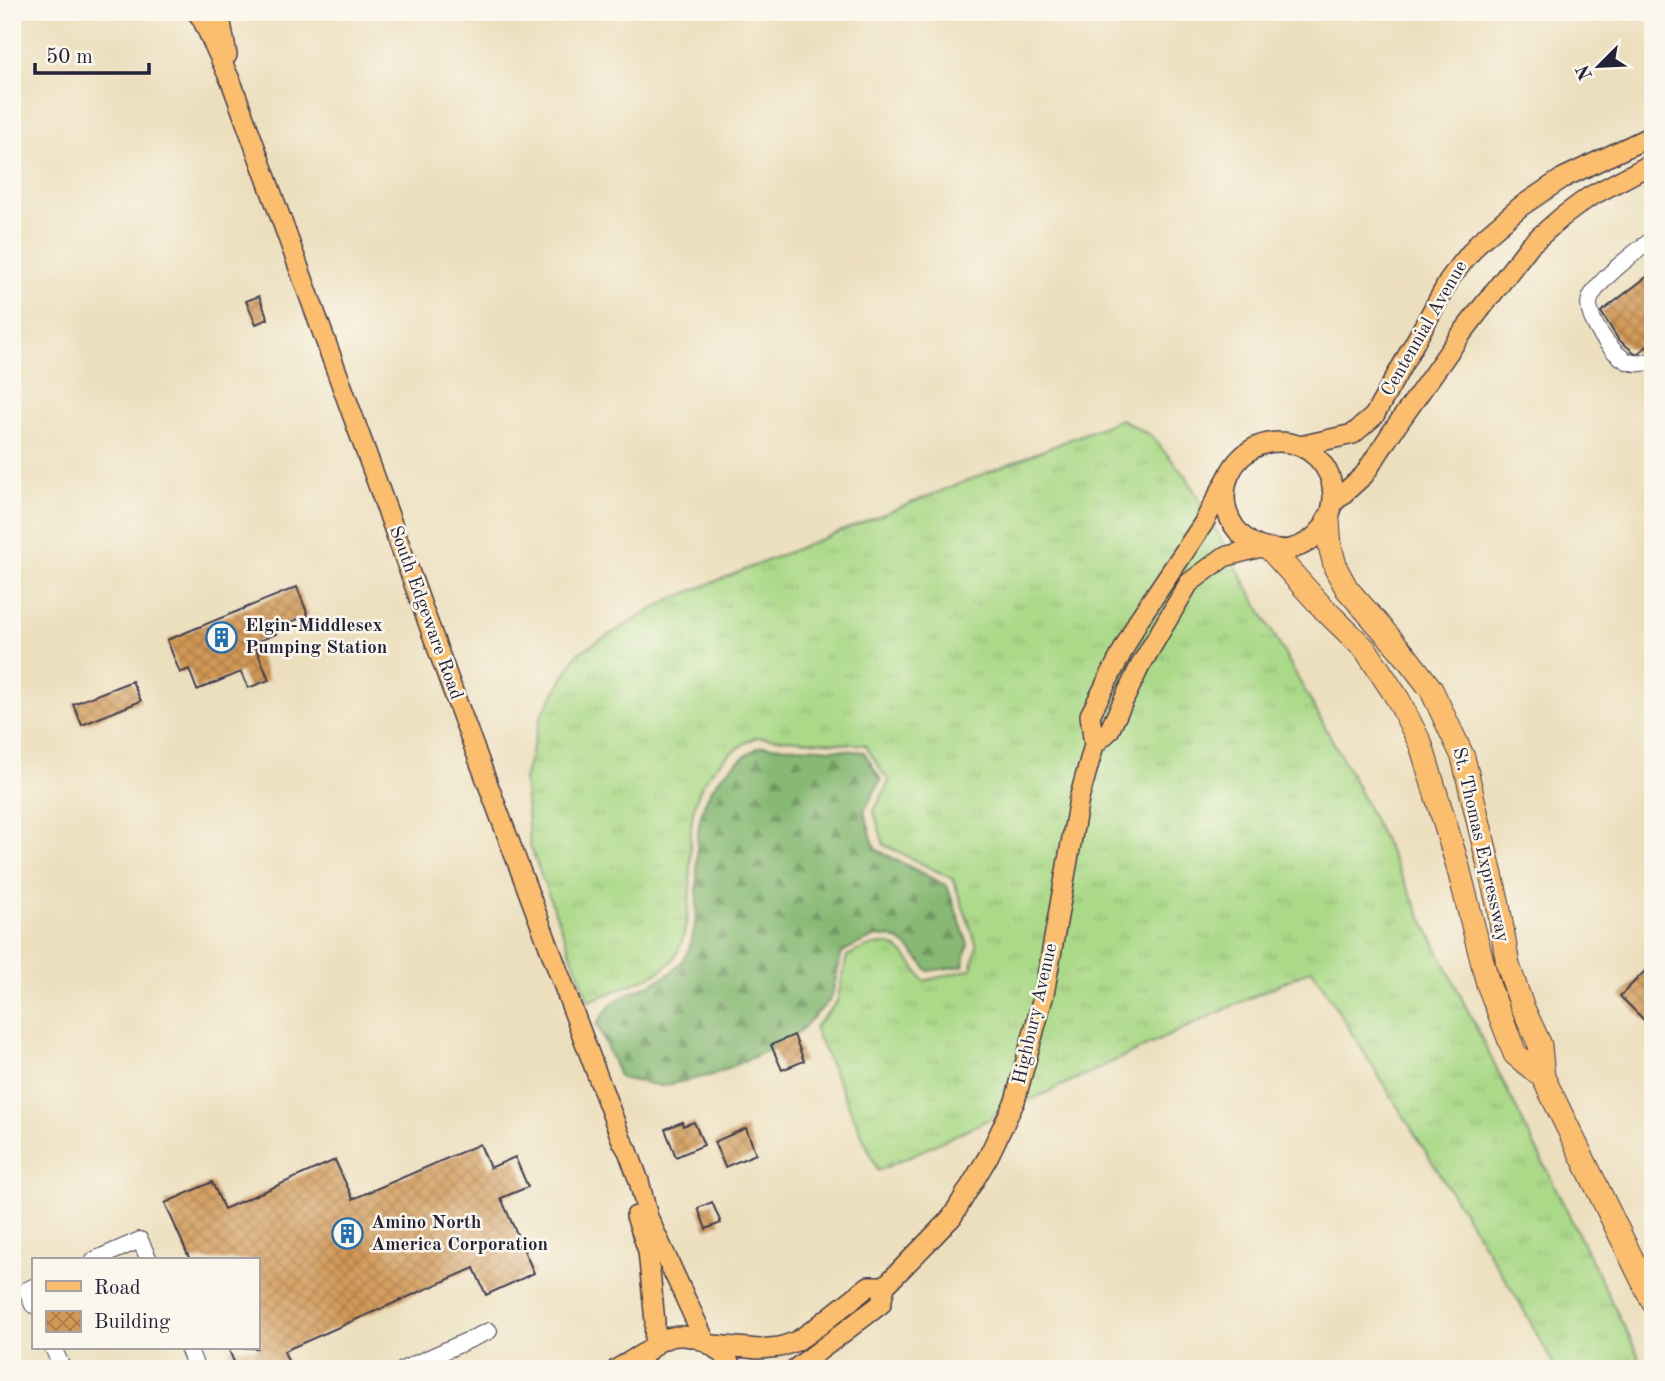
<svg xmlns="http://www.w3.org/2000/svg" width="1665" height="1381" font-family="'Old Standard TT',serif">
<defs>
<pattern id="grass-tufts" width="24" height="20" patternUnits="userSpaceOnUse" patternTransform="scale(1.75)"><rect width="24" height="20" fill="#aad987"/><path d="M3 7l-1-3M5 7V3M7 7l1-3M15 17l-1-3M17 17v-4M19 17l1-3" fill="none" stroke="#92ba75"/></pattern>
<pattern id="forest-firs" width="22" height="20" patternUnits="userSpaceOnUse" patternTransform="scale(1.75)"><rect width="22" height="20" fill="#87b974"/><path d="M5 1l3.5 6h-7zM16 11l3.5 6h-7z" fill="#6e9660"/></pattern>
<pattern id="building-cross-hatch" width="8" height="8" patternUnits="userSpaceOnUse" patternTransform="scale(1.75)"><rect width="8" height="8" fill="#d29855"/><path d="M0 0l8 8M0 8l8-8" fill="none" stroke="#aa7c48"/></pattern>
</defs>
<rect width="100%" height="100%" fill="#fbf7ec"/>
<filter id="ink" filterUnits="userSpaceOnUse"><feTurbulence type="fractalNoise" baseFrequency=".0143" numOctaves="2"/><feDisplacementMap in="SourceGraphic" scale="14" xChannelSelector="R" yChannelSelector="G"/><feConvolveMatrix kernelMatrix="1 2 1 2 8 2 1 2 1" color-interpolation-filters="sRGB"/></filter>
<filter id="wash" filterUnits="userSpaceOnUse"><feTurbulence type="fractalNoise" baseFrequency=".00686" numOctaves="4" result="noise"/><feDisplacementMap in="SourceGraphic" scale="28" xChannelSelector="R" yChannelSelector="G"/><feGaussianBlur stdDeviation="1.57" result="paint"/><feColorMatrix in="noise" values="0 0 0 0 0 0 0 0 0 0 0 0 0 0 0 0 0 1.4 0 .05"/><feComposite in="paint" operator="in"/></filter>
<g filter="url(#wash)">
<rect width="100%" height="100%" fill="#ecdfbe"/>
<path fill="url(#grass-tufts)" stroke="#667e61" stroke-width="2" d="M1121,419L1150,435L1186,476L1350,772L1645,1369H1556L1520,1303L1312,969L878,1171L814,1028L837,1002L847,956C891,934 898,942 924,981L971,969L977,946L953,879L884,845L874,811L889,782L865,745L756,737C661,787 703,849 685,929C682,944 678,955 667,966C658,976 604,995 589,1001L530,846L524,780L541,716L578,653L669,600Z"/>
<path fill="url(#forest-firs)" stroke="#546e58" stroke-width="2" d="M762,746L820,748L864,752L881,780L864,811L875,849L947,886L968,944L963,966L928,971C897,930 887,928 842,952L831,999L790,1041L712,1075L662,1086L620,1078L597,1024C602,1017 607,1008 613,1003C640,983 675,984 689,948C712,886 673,817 731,767C741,759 750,751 762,746Z"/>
<g id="blocks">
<path fill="url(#building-cross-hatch)" d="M1653,272V342L1638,353H1635L1618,339L1601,312Z
M259,296L268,319L256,324L246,301Z
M297,587L308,615L274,629L276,634L254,643L269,680L248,688L241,672L197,690L189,669L180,673L167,640Z
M132,681L141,701L82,725L73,704Z
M1653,963V1029L1620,996Z
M794,1035L804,1061L782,1070L771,1045Z
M682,1122L683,1126L694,1122L704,1145L676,1157L665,1129Z
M746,1128L756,1154L725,1167L714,1142Z
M480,1144L490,1168L515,1157L528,1187L501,1198L534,1273L486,1295L474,1268L284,1351L291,1369H237L228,1348H257V1260H190L165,1203L212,1182L224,1209L335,1160L353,1199Z
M712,1202L721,1223L706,1229L698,1208Z"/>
</g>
</g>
<g filter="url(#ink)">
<use href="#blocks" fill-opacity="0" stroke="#403e4f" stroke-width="2"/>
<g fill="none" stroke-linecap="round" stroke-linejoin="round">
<defs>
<path id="minor" d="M1653,239C1636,251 1597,281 1590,299C1584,316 1611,353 1627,361C1636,365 1644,363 1653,361
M94,1260L140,1240L149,1260
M33,1287L27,1290L33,1305
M53,1348L63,1369
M188,1348L197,1369
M404,1369L489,1331"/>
<path id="major" d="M197,12L202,19L232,84L454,694L622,1141L628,1151L639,1181L648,1217L705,1341
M219,12L227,55
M1225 496a54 54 0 1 1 108 0a54 54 0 1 1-108 0Z
M1300,446L1353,434L1374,416L1451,277L1479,242L1520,207L1563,178L1653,135
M1333,503L1364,475L1392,432L1460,336L1530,245L1562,217L1589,197L1653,163
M1094,745L1109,731L1139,668L1189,583L1224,557L1261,547
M636,1216L648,1251L655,1322L654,1346
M714,1345L759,1349L780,1347L797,1341L817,1327L869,1286H885
M617,1369L644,1353
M637,1369C655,1322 710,1328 733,1369
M795,1369L881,1304L885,1286L952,1217L988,1157L1015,1101L1044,994L1079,799L1094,745L1090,715L1139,619L1203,524L1228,477"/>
<path id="highway" d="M1328,520L1330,546L1336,569L1347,589L1404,654L1431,689L1463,757L1498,904L1508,965L1522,1006L1540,1045L1543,1077L1653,1302
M1271,550L1323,608L1366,650L1398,699L1421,745L1457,863L1488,984L1515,1054L1543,1077"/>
</defs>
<use href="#minor" stroke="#403e4f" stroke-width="18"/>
<use href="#major" stroke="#403e4f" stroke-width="22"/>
<use href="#highway" stroke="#403e4f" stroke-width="25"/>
<use href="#minor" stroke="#fff" stroke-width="16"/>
<use href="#major" stroke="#fbbd6e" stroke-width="19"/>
<use href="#highway" stroke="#fbbd6e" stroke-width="23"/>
</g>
</g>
<defs>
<symbol id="building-ring" viewBox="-11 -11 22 22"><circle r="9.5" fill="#fbf7ec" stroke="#1f6fb2" stroke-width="1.5"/><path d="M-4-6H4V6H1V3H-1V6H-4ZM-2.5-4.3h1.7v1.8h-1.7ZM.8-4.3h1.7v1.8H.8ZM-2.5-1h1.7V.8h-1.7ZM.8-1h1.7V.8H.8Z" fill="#1f6fb2"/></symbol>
</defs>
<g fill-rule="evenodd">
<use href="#building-ring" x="204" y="620" width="35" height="35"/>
<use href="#building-ring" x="330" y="1216" width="35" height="35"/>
</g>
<g text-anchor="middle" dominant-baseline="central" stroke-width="5" stroke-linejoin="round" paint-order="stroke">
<g font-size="19" fill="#22223b" stroke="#fbf7ec">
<text transform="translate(1425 329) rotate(-60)">Centennial Avenue</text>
<text transform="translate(425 613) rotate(70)">South Edgeware Road</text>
<text transform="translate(1480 845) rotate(77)">St. Thomas Expressway</text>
<text transform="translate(1036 1014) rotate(-77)">Highbury Avenue</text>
</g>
<g font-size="19" font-weight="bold" fill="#22223b" stroke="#fbf7ec" text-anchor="start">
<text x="245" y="626">Elgin-Middlesex<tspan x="245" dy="22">Pumping Station</tspan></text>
<text x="371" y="1223">Amino North<tspan x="371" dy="22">America Corporation</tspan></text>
</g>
</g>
<rect width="1665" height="1381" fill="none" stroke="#fbf7ec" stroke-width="42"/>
<rect x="32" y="1258" width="228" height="91" fill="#fbf7ec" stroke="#a4a2a5" stroke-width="2"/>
<rect x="46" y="1281" width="35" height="10" fill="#fbbd6e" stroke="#a4a2a5" stroke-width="2"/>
<text x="94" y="1294" font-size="21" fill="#22223b">Road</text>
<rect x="46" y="1311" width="35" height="21" fill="url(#building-cross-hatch)" stroke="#a4a2a5" stroke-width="2"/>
<text x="94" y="1328" font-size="21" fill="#22223b">Building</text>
<g transform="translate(1599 66) rotate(246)" stroke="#fbf7ec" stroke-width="5" paint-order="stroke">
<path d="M0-5L12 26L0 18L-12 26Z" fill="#22223b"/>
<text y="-10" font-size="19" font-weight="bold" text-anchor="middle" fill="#22223b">N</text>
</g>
<path d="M35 63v10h114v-10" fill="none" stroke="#22223b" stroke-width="3.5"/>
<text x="46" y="63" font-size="21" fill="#22223b" stroke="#fbf7ec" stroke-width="5" paint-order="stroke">50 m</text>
</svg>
